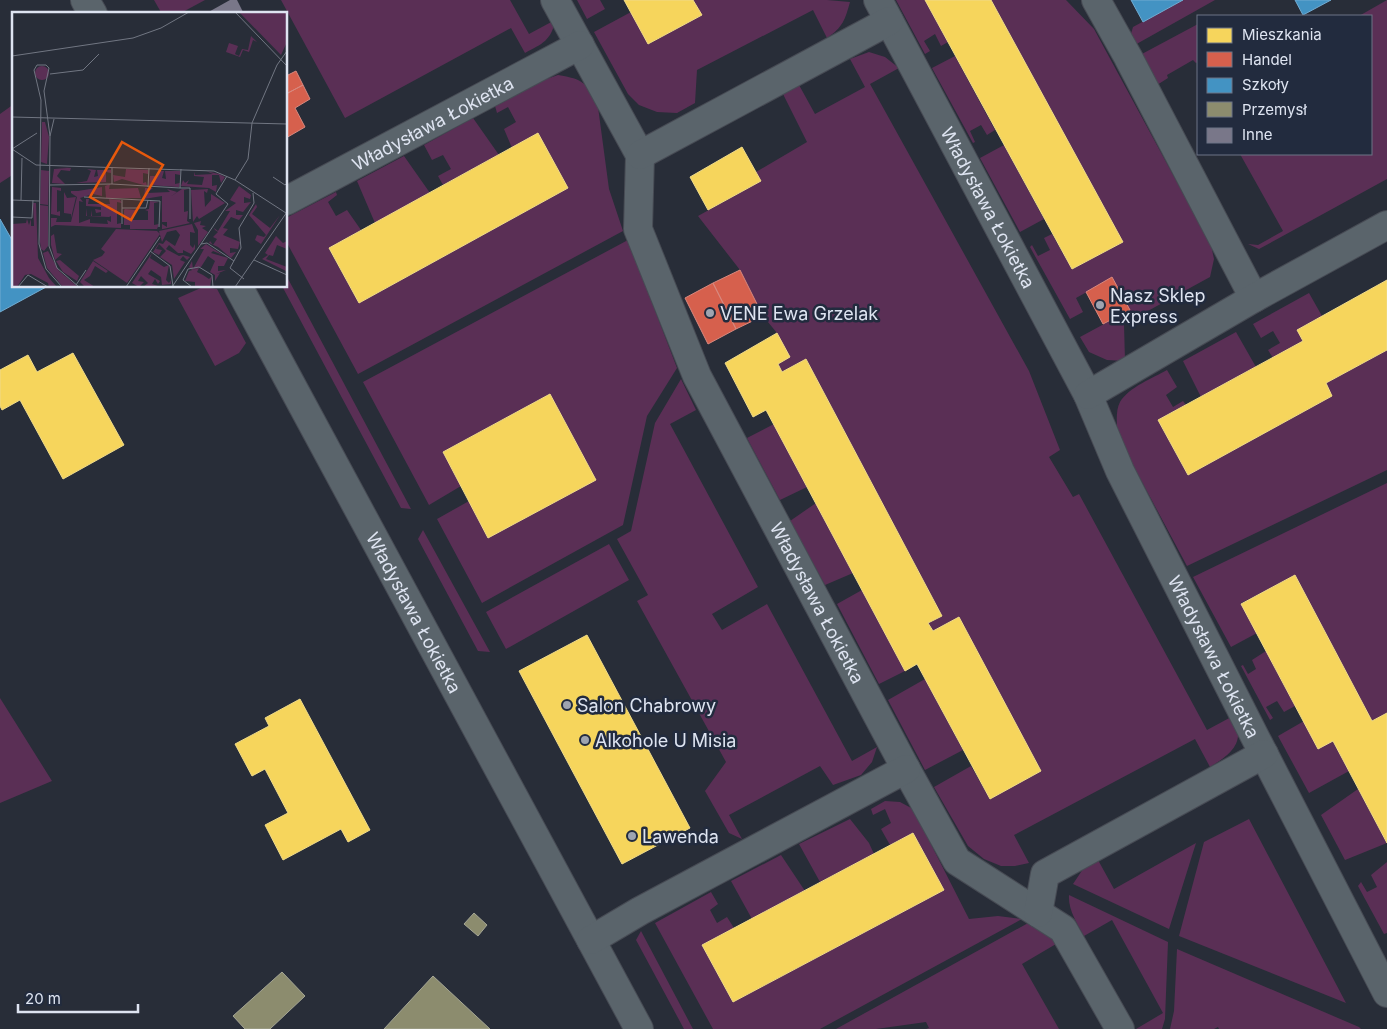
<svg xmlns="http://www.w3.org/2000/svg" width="1387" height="1029" font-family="Inter,sans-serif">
<rect width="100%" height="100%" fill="#282d38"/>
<path fill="#5a2f55" d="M154,0H205L179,14H162Z
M281,0H510L529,34L555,20C552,40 542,44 525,53L511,28L345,118Z
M577,0H600L605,9L587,19Z
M693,0H827L850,2C845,20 843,27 827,38L813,10L697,70L695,103L677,113L657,112L639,105L628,94L594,32L631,12L649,44L701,15Z
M896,0H925L948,42L941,46L935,34L924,41L930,51L925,54Z
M991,0H1066L1094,29L1211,245L1214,259L1210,277L1124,324L1125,361L1107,360L1089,352L1080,337L1130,310L1112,278L1076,298L1083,312L1070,319L1030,247L1032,245L1038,256L1050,250L1044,238L1052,234L1072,269L1123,242Z
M1183,0H1215L1133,46L1130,37L1133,27Z
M1387,0V179L1259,249L1248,244L1258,245L1283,231L1240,154H1371V16H1359Z
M1198,24V62L1196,63L1193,60L1167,75L1168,78L1157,85L1140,55Z
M869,52L885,57L899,68L870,84L1029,371L1060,450L1049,457L1073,497L1079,494L1207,730L1233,716C1235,721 1238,726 1238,731C1240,749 1223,759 1210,767L1195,739L1014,835L1029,863L1015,866H1001L984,859L968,846L934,787L971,766L990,799L1041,771L959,618L933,631L928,623L942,616L806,359L782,372L778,364L777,333L763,316L740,270L698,216L761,181L756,172L807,142L783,94L799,85L815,114L865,87L850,59Z
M955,56L995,130L987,135L981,125L970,131L975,142L973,143L932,68Z
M558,75C583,79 588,83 598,107L609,189L623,231L358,374L286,241V218L336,192L337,195L328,202L336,216L347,210L361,230L329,249L359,303L568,188L538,133L512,148L504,129L516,122L508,107L497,113L495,106L544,80Z
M14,104V174L0,183V114Z
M473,118L499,155L443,185L438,176L451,169L443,155L432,160L424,145Z
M1004,145L1044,219L1020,232L980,158Z
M404,156L430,193L375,223L357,181Z
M628,240L677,368L647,416L623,525L482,603L437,519L469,501L550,394L443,452L461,486L429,505L363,382Z
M286,275L411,509L401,508L282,286H286Z
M203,287L217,289L246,343L239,353L215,366L178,298Z
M1309,293L1322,316L1297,330L1303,341L1273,358L1268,350L1280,343L1273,331L1261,338L1253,324Z
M1236,332L1256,367L1201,397L1183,361Z
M1387,350V470L1187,566L1118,437C1117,427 1115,411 1120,402C1129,387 1153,378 1167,370L1177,387L1166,395L1173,407L1183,401L1186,405L1158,420L1188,475L1332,396L1326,383Z
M681,379L696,410L670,424L758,587L712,614L722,630L767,604L852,761L877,747L872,762L861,775L833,785L820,766L729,815L742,839L729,833L705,791L726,762L637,601L648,595L617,539L631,531L655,423Z
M774,424L807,487L780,500L747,438Z
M1387,483V713L1372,721L1295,576L1241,603L1257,633L1231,647L1193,577Z
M816,503L853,573L825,585L790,521Z
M423,530L490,652L478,651L418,539Z
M609,544L629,580L506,649L486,612Z
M862,590L905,671L879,684L837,604Z
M1266,651L1295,706L1284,712L1277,701L1266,707L1273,718L1270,720L1241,666L1243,665L1248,674L1256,669L1252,660Z
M925,679L963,750L925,770L888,700Z
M0,698L52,781L0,803Z
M1304,721L1333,741L1349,771L1309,793L1278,736Z
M1358,789L1387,843L1345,860L1321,815Z
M885,801L900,802L913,809L969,919L998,916L1022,919L820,1029H713L655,923L711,892L718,904L710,910L717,923L727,917L734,928L702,945L733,1002L943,890L913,833L890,845L881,829L891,823L885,809L873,815L871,809Z
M850,819L869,843L874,854L820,882L799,844Z
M1249,819L1346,1003L1179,936L1204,842Z
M1196,843L1169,929L1073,884L1083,869L1098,860L1114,889Z
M781,855L805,891L752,919L731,881Z
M1387,862V933L1384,934L1358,886L1361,882L1367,892L1377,887L1371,875Z
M1069,895L1168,942L1165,1019L1162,1029H1136L1163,1013L1112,920L1084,936C1077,923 1068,910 1069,895Z
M1030,922L1045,929L1056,944L1022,964L1059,1029H926L929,1028L926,1022L876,1029H836Z
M641,931L693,1029H684L636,940Z
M1177,949L1359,1027L1361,1029H1219L1218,1027L1214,1029H1170L1174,1011Z"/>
<path fill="#f6d55c" stroke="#efda89" d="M624,0H693L702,15L648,44Z
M925,0H991L1123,242L1072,269Z
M538,133L568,188L359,303L329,248Z
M742,147L761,181L708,210L690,177Z
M1387,280V350L1326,383L1332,396L1188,475L1158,420L1303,341L1297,330Z
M777,333L790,357L778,364L782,372L806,359L942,616L928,623L933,631L959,617L1041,771L990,799L917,664L905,671L766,410L753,417L725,363Z
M73,353L124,445L63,479L20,400L2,410L0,406V370L28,355L37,372Z
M550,394L596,480L488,538L443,452Z
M1295,575L1372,721L1387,713V843L1333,741L1318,749L1241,604Z
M587,635L690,828L622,864L519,671Z
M300,699L370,830L348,842L341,829L283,860L265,825L288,813L265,769L252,776L235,744L269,726L265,718Z
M913,833L944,890L733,1002L702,945Z"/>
<path fill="#d6604d" stroke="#d8887e" d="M296,71L303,85L286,94V76Z
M303,85L310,99L295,108L305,127L286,138V94Z
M740,270L763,316L736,329L713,283Z
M1112,277L1130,310L1103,324L1086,292Z
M713,283L736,329L708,344L685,298Z"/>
<path fill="#4393c3" stroke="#72abd1" d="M1131,0H1183L1143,22Z
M1295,0H1331L1303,15Z
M0,219L12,240L14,239V286H48L0,312Z"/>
<path fill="#8c8c6e" stroke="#a5a695" d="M474,913L487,925L478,936L464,924Z
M282,972L305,996L270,1029H245L233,1016Z
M433,976L490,1029H384Z"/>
<path fill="#797789" d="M230,0H237L244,14H205Z"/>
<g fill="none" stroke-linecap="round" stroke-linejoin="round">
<defs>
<g id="minor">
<path d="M85,0L93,14"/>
<path id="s1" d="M555,0L640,155L638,229L697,376L906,769L957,861L1063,929L1120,1029"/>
<path id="s2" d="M878,0L1088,395L1120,471L1255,737L1387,993"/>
<path d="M1096,0L1128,57L1254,298"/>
<path d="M640,155L889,21"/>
<path id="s3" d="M286,201L580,45"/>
<path id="s4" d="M238,286L639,1029"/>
<path d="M1088,395L1254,298L1387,225"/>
<path d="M1038,913L1045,874L1264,754"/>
<path d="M591,940L640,911L906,769"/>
</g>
</defs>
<use href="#minor" stroke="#474b54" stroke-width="30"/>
<use href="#minor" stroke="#5a646b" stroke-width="28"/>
</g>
<g fill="#9ea4b0" stroke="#222b3e" stroke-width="2">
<circle cx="1100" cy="305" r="5"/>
<circle cx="710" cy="313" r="5"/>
<circle cx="567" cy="705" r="5"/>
<circle cx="585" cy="740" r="5"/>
<circle cx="632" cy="836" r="5"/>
</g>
<g text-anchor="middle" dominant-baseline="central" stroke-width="5" stroke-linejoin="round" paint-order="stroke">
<g font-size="18" fill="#dee4f1" stroke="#222b3e">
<text stroke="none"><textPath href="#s3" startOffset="166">Władysława Łokietka</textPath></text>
<text stroke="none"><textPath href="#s2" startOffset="235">Władysława Łokietka</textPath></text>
<text stroke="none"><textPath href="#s1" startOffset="666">Władysława Łokietka</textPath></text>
<text stroke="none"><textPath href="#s4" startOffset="371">Władysława Łokietka</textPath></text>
<text stroke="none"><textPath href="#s2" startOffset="738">Władysława Łokietka</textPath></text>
</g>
<g font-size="18" fill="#dee4f1" stroke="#222b3e" text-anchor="start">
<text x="1110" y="295">Nasz Sklep<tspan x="1110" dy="21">Express</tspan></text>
<text x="720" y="313">VENE Ewa Grzelak</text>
<text x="577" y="705">Salon Chabrowy</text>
<text x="595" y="740">Alkohole U Misia</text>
<text x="642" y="836">Lawenda</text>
</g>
</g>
<g transform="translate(12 12)">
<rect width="275" height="275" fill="#282d38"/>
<path d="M227,0H275V30L269,43ZM239,24L245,30L241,28L237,40L231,38L228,45L214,40L217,31L226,34L223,42L227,44L230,37L236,38ZM23 61a7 7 0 1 1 14 0a7 7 0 1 1-14 0ZM30,110H33L37,125L35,152L29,150ZM44,155L59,156L58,159L49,158L45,164L53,172L40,171L42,157L55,156ZM75,157L84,158L82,165L86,164L85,158H99V161L94,160V170H99L64,171L75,169L79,159ZM114,157L136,158V162L131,161V171L134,170L135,174L110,167L102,170L101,163L113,165ZM29,158L37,159L36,193L28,192ZM146,159H152L150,166L154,167L153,159H168V163L163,162V172L168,171L167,175L137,173L138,164H146ZM194,159L207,162L213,165L209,171L207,163H200V174L205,173L204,180L197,176L169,174L171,168L173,171L177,168L175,172L190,173L192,165L182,164V160L183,163L201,162ZM98,172L97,177L126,176L129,186H94L93,174ZM227,174L239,183L238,187L232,185V191L239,190L231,200L224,198V203H231L227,208L219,205L211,216L216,217L211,223L228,230L226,237L218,236V241L224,240L219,246L206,235L197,231L198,229L201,233L205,227L201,225L206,220L203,218L202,216L206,219L218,199H213L224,191L218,188ZM40,175L49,176V179L45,178V200L48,199V204L39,202ZM59,175V179H66L90,175V184L81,182L68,186L71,190L67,189V211L78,207V211L96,212L95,208L99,210V204L97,205L74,204V196L75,204H79L80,198V204H89V200L84,201L83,197L89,198V195L74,194V187H77L76,192H98L97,187L108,188L110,191L105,190V212L109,211V216L43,213L39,215V206H45L44,210H59L65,185L59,181ZM133,176H141L135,181L158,180L155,177L165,180L158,185L170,177H176L172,178V200L176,199L175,209L178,211L151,217H118V213H112V198L113,197L124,198L119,208H136V199L133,198L137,197L138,189L147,190L142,191V213L147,212L145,217H150V212L155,215V210H150V184L132,187ZM196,177L195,181L192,179L193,195L199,188V182L213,191L187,207L185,204L181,210L179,178ZM52,180L55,186L64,185L59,206V202L52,201ZM21,191H24L26,246L37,266L45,275H37L36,271L19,262L13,263L5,275H0V212L14,211L15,207L17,213L19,207V214H22ZM244,192L245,195L240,202L258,216L268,203L249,232L243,228L245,223L252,225L254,223L237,203ZM28,193L36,194V234L32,239L29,237L27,223ZM189,209L188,213L194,214L190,216L196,220L186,234V218L182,211ZM180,212L183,221L178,220V233L181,236L183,232V237L179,242L171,238V241H166L157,233L154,237L167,244L171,243L178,245L175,248L171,244L168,248L173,250L162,267L160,253L148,245L154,239L147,232L144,237L150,238L147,243L141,240L147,231L151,232L154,228L163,234L168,223L164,218L155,220L150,230L147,219ZM104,217L145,219L148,222L115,271L81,248L90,244L93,240L89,237ZM42,222L45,241L50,242L43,248L39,233V224ZM264,224L271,231L275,229V237L265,233L261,244L257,243L254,247L275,255L274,259L250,247L256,243L253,241ZM194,232L211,243L201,239L199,241L216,246L212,254H206V259L214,258L204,262L208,261L203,269V263L198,260L203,249L196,244L189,255L180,258L177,255L180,249L181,257L192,237H188ZM36,239L47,259L66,275H51L35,256L31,241ZM140,241L138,246L152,255L157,253L154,268L157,271L159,268V272L150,273L149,265L139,258L136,262L148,269L146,272L143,267L140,272L149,275H131L136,271L129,264L126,269L132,270L127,275L120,271ZM48,248L67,264L65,269L51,260L44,249ZM81,249L96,259L94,261L83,254L78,264L72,268L83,275H73L68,270ZM187,256L185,260L191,263L197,267L200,264L198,275H183V270L173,269L177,259Z" fill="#5a2f55"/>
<path fill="none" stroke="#717682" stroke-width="1" d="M223,0L275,54M0,44L121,26L149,16L177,0M38,62L71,58L87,42M0,105L275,112M42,107L38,124L37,234L45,256L67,275M38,124L32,79L37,56L34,53H25L22,58L29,88L27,232L34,257L50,275M0,137L24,153L202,159L223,168L274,201M0,137L25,121M261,165L273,173L275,171M223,168L236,147L240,111L265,53L275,39M100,172V155M38,173L100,172L168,176L169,157M136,175L137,156M168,176H178V207M72,185L148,189L147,215M0,188L27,189M9,188L10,146M110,196H134L136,188M0,205L20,206L21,188M110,212V188M189,232L195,231L222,249M138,239L158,254L161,274M242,248L275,263M176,257L187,255L200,263L201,275M176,257L171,268L180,275M232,267L218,256L229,236L227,216L242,191L241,181M64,273L74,258M6,275L16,263L36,275M114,275L148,225M160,275L216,192L204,182L215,164M223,275L275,200"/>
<path fill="#e8590c" fill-opacity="0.15" stroke="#e8590c" stroke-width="2.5" d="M110,130L151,153L119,208L78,185Z"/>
<rect width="275" height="275" fill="none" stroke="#dee4f1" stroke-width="2.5"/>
</g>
<rect x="1197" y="15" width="175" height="140" fill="#222b3e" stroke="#6d7586"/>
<rect x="1207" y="28" width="25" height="15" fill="#f6d55c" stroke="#6d7586"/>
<text x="1242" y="40" font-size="15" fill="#dee4f1">Mieszkania</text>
<rect x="1207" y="52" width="25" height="15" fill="#d6604d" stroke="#6d7586"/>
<text x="1242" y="65" font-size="15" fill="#dee4f1">Handel</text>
<rect x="1207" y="78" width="25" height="15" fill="#4393c3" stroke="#6d7586"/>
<text x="1242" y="90" font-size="15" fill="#dee4f1">Szkoły</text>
<rect x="1207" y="102" width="25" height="15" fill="#8c8c6e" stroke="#6d7586"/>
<text x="1242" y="115" font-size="15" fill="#dee4f1">Przemysł</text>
<rect x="1207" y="128" width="25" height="15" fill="#797789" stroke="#6d7586"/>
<text x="1242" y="140" font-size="15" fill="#dee4f1">Inne</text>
<path d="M18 1004v8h120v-8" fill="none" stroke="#dee4f1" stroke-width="2.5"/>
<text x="25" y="1004" font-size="15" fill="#dee4f1" stroke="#222b3e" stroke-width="4" paint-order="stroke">20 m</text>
</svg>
